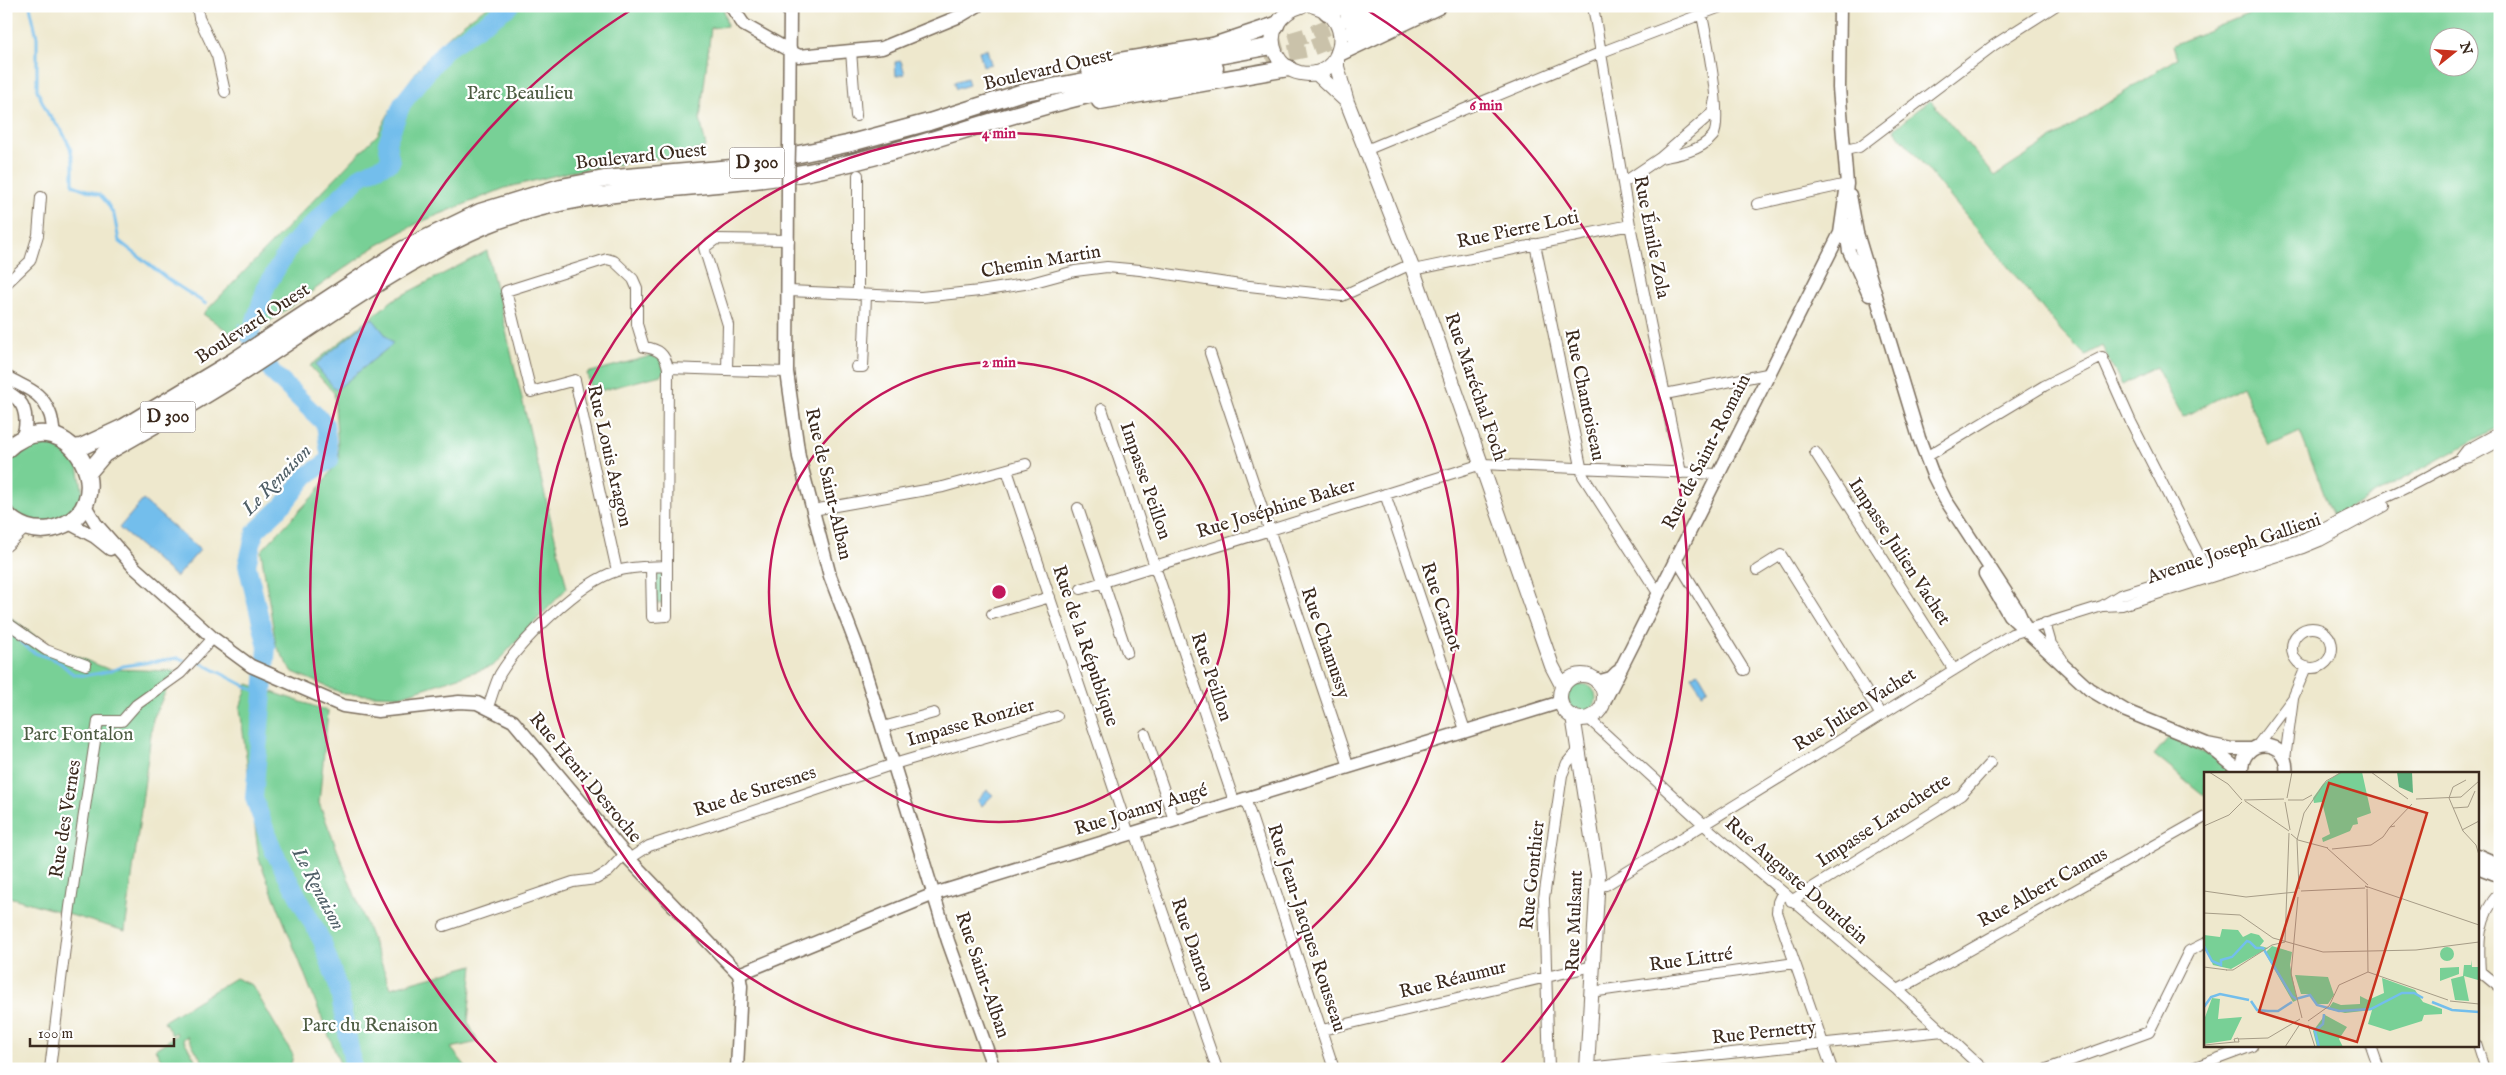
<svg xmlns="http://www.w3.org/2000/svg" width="2506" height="1075" font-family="'IM FELL English',serif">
<rect width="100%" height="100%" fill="#fff"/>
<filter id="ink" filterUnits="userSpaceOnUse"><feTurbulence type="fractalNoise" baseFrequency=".02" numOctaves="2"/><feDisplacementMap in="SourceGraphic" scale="10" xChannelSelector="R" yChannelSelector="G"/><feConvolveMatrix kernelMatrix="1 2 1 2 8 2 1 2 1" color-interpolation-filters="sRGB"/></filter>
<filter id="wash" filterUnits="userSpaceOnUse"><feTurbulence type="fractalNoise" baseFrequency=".0096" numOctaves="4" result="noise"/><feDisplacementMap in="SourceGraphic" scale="20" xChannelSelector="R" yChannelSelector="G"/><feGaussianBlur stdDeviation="1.12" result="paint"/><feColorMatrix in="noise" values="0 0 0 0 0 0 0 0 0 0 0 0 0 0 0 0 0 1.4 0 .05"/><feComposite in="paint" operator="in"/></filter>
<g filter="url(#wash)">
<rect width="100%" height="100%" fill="#eee8cd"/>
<path fill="#78d096" stroke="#5a7d5a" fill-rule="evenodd" d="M489,6H723L727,26L711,28L700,119L706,147L682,155L569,172L505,188L418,223L376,246L242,341L203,314L378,134C403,83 439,36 489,6Z
M2267,6H2500V426L2333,517L2300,432L2269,446L2242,386L2183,417L2156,367L2122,385L2102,346L2085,355L2062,332L1894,129L1930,100L1995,176L2177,58L2173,45ZM2438,38H2468V68H2438Z
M487,251L567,588L493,666L400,696L344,694L293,672L276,646L261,551L316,493L339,459L334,393L310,366L393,300Z
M651,356L661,359L664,371L661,375L592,393L587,373Z
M46,439L76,456L83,493L70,515L36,525L6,507V457L15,448Z
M655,573H664V603H655Z
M6,614L47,645L108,669L175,671L153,719L125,931L6,896Z
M1568 698a14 14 0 1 1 28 0a14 14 0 1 1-28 0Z
M248,684L328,711L319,803L391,988L473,965L468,1022L478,1042L451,1048L468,1069H342L259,859L240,708Z
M2169,737L2225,763L2232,774H2205V796L2154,755Z
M235,978L252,985L293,1055L290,1069H207L187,1036L183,1039L201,1069H167L155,1049L177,1035L176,1032L172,1035L164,1021Z"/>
<path fill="#73beec" stroke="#577485" d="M987,49L991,64L983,66L979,51Z
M901,61L905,74L896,76L895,62Z
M967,78L969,85L956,89L954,82Z
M372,318L393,344L336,390L315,365Z
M143,500L200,550L176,577L119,528Z
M1698,672L1708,689L1702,693L1691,676Z
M987,790L993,795L982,806L977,801Z"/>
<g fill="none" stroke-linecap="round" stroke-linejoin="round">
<path stroke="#73beec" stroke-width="3" d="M30,6L37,37V90L48,114L62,131L70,147L73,161V185L100,195L107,203L114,215L119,241L169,280L206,304
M240,325L244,328L254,323
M6,630C18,637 21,643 30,650C38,656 47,656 55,660C62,662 67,671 74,674C82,678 115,671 123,666L178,658L184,660
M199,662L263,695"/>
<path stroke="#73beec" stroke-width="18" d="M354,1069L338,987L322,941L273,850L254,798L267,647L247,565L255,532L285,503L306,476L330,460L325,424L273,373L250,336L266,287L291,245L362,175L391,162L387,143L402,104L445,50L510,6"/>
</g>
</g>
<g filter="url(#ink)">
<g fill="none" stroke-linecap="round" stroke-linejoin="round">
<path stroke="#cac2aa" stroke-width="16" stroke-dasharray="16 8" stroke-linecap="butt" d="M1267,47L1305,36L1348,19
M1266,58L1308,49L1352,32"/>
<defs>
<path id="pedestrian" d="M2477,1044L2485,1069"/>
<path id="minor" d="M197,6L199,18L217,56L225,92
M1593,6L1630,225L1681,473
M1700,6C1705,29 1724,121 1713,136C1701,151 1677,155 1660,158L1712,113L1715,99
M851,51L856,116
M1366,150L1602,52L1723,6
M1845,150L1859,147L1994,45L2055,6
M1623,183L1660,158
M1757,204L1847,184
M1535,244L1583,476L1658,593
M1413,270L1630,225
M6,284L30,261L38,235L41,197
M789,291L921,297L980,291L1031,283L1075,271L1107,267L1140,270L1240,285L1342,296L1411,264
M858,295V175
M1210,353L1349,767
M856,367H863L866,296
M727,370L728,325L704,248L716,239L789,240
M1665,394L1767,374
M1102,409L1234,801
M1815,452L1954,670
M1926,457L2044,386L2102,357L2131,422L2210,577
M2460,459L2467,450L2500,432
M1007,470L1129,834
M1385,494L1465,730
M1078,508L1127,652
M813,510L943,487L1026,464
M1675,557L1744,670
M651,567L652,617L667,616V566
M1757,570L1781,555L1881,715
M617,571L575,380L531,392L506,291L607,259L614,261L633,279L637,288V324L644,347C659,349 665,354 668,368
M1081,589L1482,464L1717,474
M2103,606L2122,605L2303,548L2320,541L2384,506
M992,614L1050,597
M6,622L46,650L86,665
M2045,623L2051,644L2062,659
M2292 648a20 20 0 1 1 40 0a20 20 0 1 1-40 0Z
M488,707C492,696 495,684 500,674C520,641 580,582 617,571C633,566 651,567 667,566L668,368L787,372
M1588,718L1711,831L1898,990L1983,1069
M883,727L934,713
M1145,734L1174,820
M2257,746L2293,698L2306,667
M2285,759L2293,699
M1245,798L1334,1069
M1135,832L1217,1069
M629,859L649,846L894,764L1057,716
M1597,886L1606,885L2012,634L2102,606L2120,595L2300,540C2329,528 2355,510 2384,498C2410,487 2435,473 2460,459L2470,457L2500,441
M1782,893L1778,902L1777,912L1832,1069
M1791,901L1961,795L1990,763
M444,926L573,882L596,879L608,872L626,853
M2477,969L2500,988
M2480,972C2478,942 2478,916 2500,892
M1898,990L2205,817
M1591,992L1795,963
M1322,1030L1593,966
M2371,1046L2379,1069
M1587,1068L1943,1031
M50,1069L70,907L98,721H122L136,705L181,673L213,638
M1549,1069L1544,898L1562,775L1567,763L1578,750
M2047,1069L2149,1032L2189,951L2205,943
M2190,1069L2252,1046"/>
<path id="tertiary" d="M731,6L744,25L799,56L882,48L960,16L977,6
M789,146L790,6
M788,188L787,372L799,457L830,576L859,652L948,941L994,1069
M1850,195L1857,233L1855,242
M1845,224L1849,251L1869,295
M1857,233L1919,438L1933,475L1945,499L2018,611L2026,629
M6,377C26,389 41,390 50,414C53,421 52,429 55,437
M6,391C10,394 16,397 19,401C27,410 28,430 20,440
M84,504L96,524L134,567L213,638L251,666L343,706L378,711L459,702L477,703L513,721L629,859L739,974
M67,522L95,537L110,549
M1985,574L2009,615L2089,689L2126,711L2207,744L2232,749H2251
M1597,682L1611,678L1617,672
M1603,704L1840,233L1847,184L1839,88L1840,6
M2209,746L2241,772
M2242,774C2239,735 2291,737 2286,774
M2477,855L2500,865
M2477,867L2500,876
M739,974L934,894L1561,702
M737,1069L741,986L739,974"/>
<path id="secondary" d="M1301,6C1280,12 1266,33 1276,54C1281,64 1290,71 1300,73C1344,82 1357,17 1314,6
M1337,57V67L1347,102L1413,270L1552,666L1563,687
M1316,73L1346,101
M6,544L24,527
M1560 697a22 22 0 1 1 44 0a22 22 0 1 1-44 0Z
M1573,716L1598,875L1587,1069"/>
<path id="primary" d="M1327,12L1343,6
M1348,19L1378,6
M1352,32L1412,6
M1339,53L1438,6
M1090,70L1120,61L1213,46L1276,25
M1100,101L1288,68
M74,448L81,447L124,427L232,362L404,249L480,212L561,187L604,179L732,168L847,144L929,122L1020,93L1267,47
M6,450C70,391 130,511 51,529C35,532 17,527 6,514
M88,473L104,454C154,425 205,397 253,365C329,316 401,262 484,226C581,185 689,192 791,175C872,162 949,133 1028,111C1090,93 1152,80 1215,68"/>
</defs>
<use href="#pedestrian" stroke="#7a6c5b" stroke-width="10"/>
<use href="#minor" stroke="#7a6c5b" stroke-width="12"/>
<use href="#tertiary" stroke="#7a6c5b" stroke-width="15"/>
<use href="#secondary" stroke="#7a6c5b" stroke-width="16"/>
<use href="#primary" stroke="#7a6c5b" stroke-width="19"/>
<use href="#pedestrian" stroke="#fff" stroke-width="8"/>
<use href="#minor" stroke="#fff" stroke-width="10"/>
<use href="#tertiary" stroke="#fff" stroke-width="12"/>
<use href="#secondary" stroke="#fff" stroke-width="14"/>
<use href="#primary" stroke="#fff" stroke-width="16"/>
<defs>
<path id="tertiary-bridge" d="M788,188L789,146"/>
</defs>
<use href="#tertiary-bridge" stroke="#7a6c5b" stroke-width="15" stroke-linecap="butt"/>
<use href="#tertiary-bridge" stroke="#fff" stroke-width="12"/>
</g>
</g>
<g fill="none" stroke="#c2185b" stroke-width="2.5">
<circle cx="999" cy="592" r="230"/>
<circle cx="999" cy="592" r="459"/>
<path d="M499 1066A689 689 0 0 1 634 8M1364 8A689 689 0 0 1 1499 1066"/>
</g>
<g text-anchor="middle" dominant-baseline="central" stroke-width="4.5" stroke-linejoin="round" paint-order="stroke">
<g fill="#fff" stroke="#766a62" stroke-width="1">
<rect x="729.5" y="147.5" width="55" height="31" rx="4"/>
<rect x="140.5" y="401.5" width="55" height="31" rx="4"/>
</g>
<g font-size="18" font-weight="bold" fill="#3b2a1e">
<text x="757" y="163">D 300</text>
<text x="168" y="417">D 300</text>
</g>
<g font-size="19" fill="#3b2a1e" stroke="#fff">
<text transform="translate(1048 70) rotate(-13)">Boulevard Ouest</text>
<text transform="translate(641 157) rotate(-6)">Boulevard Ouest</text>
<text transform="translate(1518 230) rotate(-12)">Rue Pierre Loti</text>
<text transform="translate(1651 237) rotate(79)">Rue Émile Zola</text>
<text transform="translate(1041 262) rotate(-10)">Chemin Martin</text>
<text transform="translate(253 324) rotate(-33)">Boulevard Ouest</text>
<text transform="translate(1475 387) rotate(71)">Rue Maréchal Foch</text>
<text transform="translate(1584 395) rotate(78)">Rue Chantoiseau</text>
<text transform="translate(1707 452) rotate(-63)">Rue de Saint-Romain</text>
<text transform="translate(609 456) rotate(77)">Rue Louis Aragon</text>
<text transform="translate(1145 481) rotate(71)">Impasse Peillon</text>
<text transform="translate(828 484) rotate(77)">Rue de Saint-Alban</text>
<text transform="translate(1276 509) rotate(-17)">Rue Joséphine Baker</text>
<text transform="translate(2234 549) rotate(-19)">Avenue Joseph Gallieni</text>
<text transform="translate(1899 552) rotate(57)">Impasse Julien Vachet</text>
<text transform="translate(1441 607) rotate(71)">Rue Carnot</text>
<text transform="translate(1325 643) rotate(71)">Rue Chamussy</text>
<text transform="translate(1085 646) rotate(71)">Rue de la République</text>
<text transform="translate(1211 677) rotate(71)">Rue Peillon</text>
<text transform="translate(1855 710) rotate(-32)">Rue Julien Vachet</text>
<text transform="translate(971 723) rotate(-16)">Impasse Ronzier</text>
<text transform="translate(585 778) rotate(50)">Rue Henri Desroche</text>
<text transform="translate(755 792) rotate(-18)">Rue de Suresnes</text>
<text transform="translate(1141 810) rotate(-17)">Rue Joanny Augé</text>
<text transform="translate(66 819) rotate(-81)">Rue des Vernes</text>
<text transform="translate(1884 821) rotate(-33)">Impasse Larochette</text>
<text transform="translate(1533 875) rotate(-84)">Rue Gonthier</text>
<text transform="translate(1796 881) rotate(41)">Rue Auguste Dourdein</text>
<text transform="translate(2043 888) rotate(-29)">Rue Albert Camus</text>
<text transform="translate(1575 921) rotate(-88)">Rue Mulsant</text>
<text transform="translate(1306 928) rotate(72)">Rue Jean-Jacques Rousseau</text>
<text transform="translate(1192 945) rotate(71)">Rue Danton</text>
<text transform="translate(1691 960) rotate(-8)">Rue Littré</text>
<text transform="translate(982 975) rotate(71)">Rue Saint-Alban</text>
<text transform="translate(1453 980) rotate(-14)">Rue Réaumur</text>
<text transform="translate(1764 1033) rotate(-6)">Rue Pernetty</text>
</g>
<g font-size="19" fill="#4d5c42" stroke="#fff">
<text x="520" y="94">Parc Beaulieu</text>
<text x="78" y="735">Parc Fontalon</text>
<text x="370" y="1026">Parc du Renaison</text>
</g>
<g font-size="20" font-style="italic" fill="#4f5e66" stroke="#fff">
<text transform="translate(277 480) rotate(-46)">Le Renaison</text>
<text transform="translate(318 889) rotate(62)">Le Renaison</text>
</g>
</g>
<g transform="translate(2204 772)">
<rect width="275" height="275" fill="#eee8cd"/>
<path d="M158,0L167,41L153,46L154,52L149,53L146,59L119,70L118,66L126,62L118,30L110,31L109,26L119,12L135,1ZM18,157L34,158L39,165L47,161L55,163L60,169L56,174L64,176L27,197L9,193L0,172V163L16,165ZM68,174L88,180L86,193L93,228L89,230L61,181ZM236 182a7 7 0 1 1 14 0a7 7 0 1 1-14 0ZM267,188L268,195H275L274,208L260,204L265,229L251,228L247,207L259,204L260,193H267ZM255,195V202L236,209V196ZM91,203L124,205L130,223L124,232H112L106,222H97ZM178,206L211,218L219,230L238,237V242L220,243L218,249L186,259L164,252L168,238L141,241L124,237L129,230L137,233L156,232V224L164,228L180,221ZM8,226L16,227L14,247L38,245L27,268L0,272V248ZM121,243L143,255L135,267L139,275H113L109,259Z" fill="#78d096"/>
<path d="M193,0H208L209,21L195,15Z" fill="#62b27f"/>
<path fill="none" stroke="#73beec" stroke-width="2.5" d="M0,174L8,189L17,193V188L28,185L43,169L46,170L52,176H59L88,224L92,227L106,223L113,233L135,239L167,237L198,221H210L219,226M47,229L53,238L64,239H74L88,230M228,230L248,238L275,240M0,235L7,225L16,222L45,228M115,275L111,259L119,252L120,242"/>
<path fill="none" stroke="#a69c87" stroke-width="1" d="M5,0L24,12L38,28M167,0L204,27M262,8L249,15L245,26L259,59L272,73L275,83M83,26L88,0M212,27L257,25L275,9M40,28L80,27M84,28H99L108,23M41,29L85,59M81,30L86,58M249,36L264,35L271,19M0,54L25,43L38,30M191,54L186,55L208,32M258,58L275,49M87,62L94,68L124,76M123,76L164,113M128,77L167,73L179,65L186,55M164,116L161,114L275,153M95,117L93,68L100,41L122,9L138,0M163,117L164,200M0,119L42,125L92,120M97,119L161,116M94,125L87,202L98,246M0,141L36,143L69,166L119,180L212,178L275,170M81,169L85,61M0,195L23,198M22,198H29L68,173L81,170M164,200L244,228M246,229L275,232M104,249L125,234L135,213L164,200M104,253L111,275M34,266L35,270H31L30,267ZM34,267L64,266L96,247M0,273L31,270M81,275L96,252"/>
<path fill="#c8321e" fill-opacity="0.15" stroke="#c8321e" stroke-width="2.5" d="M125,11L223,41L153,270L55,240Z"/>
<rect width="275" height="275" fill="none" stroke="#3b2a1e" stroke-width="2.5"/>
</g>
<circle cx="999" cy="592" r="8" fill="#c2185b" stroke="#fff" stroke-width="2.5"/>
<g font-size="15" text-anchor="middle" font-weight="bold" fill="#c2185b" stroke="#fff" stroke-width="4.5" stroke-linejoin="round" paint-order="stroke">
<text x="1486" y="110">6 min</text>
<text x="999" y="138">4 min</text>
<text x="999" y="367">2 min</text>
</g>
<rect width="2506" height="1075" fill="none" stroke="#fff" stroke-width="25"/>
<g transform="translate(2454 52) rotate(73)"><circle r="24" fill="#ffffff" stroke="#b1aaa5"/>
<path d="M0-4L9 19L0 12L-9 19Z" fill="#c8321e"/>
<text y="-8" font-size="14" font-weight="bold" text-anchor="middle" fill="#3b2a1e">N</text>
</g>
<path d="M30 1038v8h144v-8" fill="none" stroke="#3b2a1e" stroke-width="2.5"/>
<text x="38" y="1038" font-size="15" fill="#3b2a1e" stroke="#ffffff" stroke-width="4" paint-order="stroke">100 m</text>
</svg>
